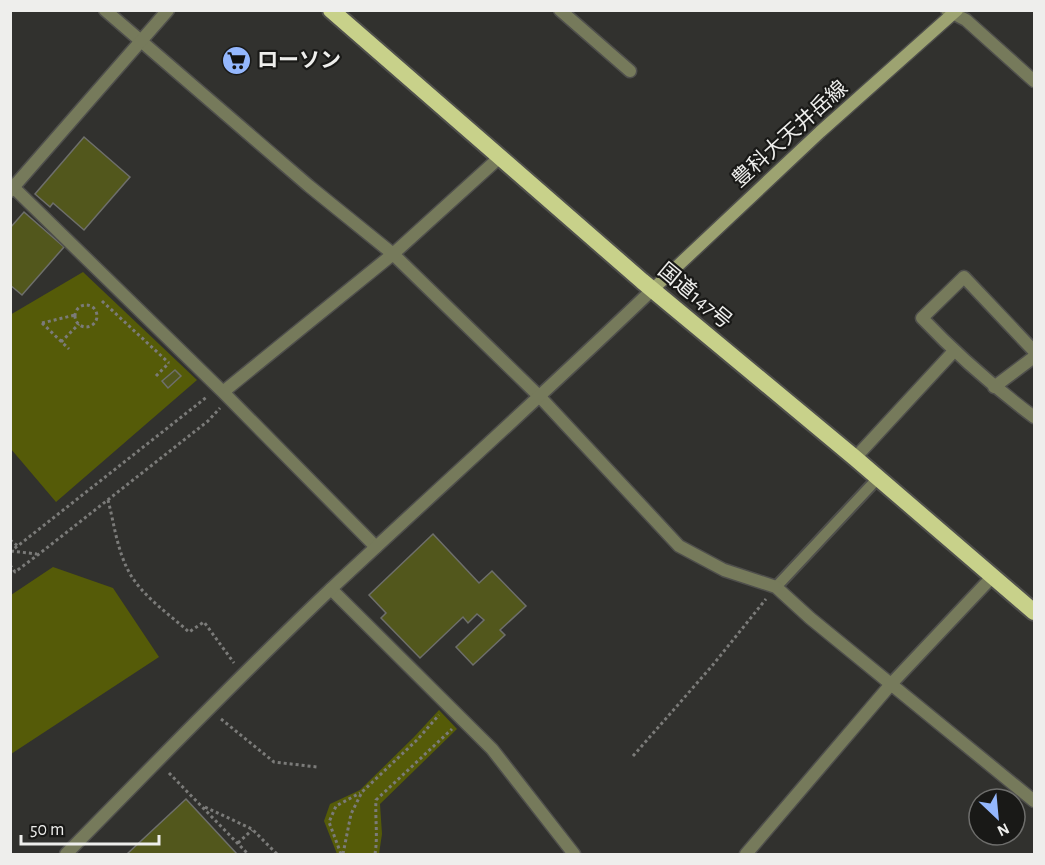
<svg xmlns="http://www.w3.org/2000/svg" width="1045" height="865" font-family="'Alegreya Sans','Noto Sans JP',sans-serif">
<rect width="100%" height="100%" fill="#31312e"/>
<path fill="#555b08" d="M83,272L197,380L56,502L11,449L10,315Z
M53,567L113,588L159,657L11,754V595Z
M439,710L457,729L380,804L382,834L379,854H337L324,821L330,804L360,790L414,737Z"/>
<path fill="#52571c" stroke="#6e6f6b" stroke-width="1.5" d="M84,137L130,177L84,230L53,203L50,207L35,194Z
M24,212L64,247L22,295L10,285V228Z
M175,370L181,376L168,388L162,381Z
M433,534L479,583L492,571L526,606L500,630L505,635L473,665L456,647L484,620L477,614L468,623L463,617L420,658L381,618L386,613L369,595Z
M186,799L237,854H127Z"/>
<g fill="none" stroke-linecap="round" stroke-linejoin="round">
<defs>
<path id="service" d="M776,587L878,478"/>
<path id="minor" d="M105,10L309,186L393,254L540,397L679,546L724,570L776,587L810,618L1034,801
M560,10L630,71
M947,10L966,20L1034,81
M10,184L223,392L376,547
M1034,351L964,277L922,318C957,355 994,387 1034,417
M994,387L1034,357
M223,392L393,254L500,157
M855,458L954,351
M331,589L492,749L574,854
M746,854L892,683L993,576"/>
<path id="tertiary" d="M10,191L168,10
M66,854C154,765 241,674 333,587C439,488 547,391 652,290"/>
<path id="secondary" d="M652,290L820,132L957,10"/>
<path id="trunk" d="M331,10L642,281L855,458L1034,612"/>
</defs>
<use href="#service" stroke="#4f4f4c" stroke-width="14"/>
<use href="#minor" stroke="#4f4f4c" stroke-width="15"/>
<use href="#tertiary" stroke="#4f4f4c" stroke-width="15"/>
<use href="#secondary" stroke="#4f4f4c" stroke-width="15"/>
<use href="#trunk" stroke="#4f4f4c" stroke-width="20"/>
<path stroke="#7b7b79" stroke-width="3" stroke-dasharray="3 3" stroke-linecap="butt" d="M102,301L169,363
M75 316a11 11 0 1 1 22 0a11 11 0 1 1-22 0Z
M42,323L69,349
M42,323L75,315
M61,342L79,324
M156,376L169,363
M108,500C114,523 117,550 129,572C142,596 169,614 189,632L204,622L234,663
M10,540L18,546
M11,551L37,554
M10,552L208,396
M10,565L15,572L39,554L208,421L220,408
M221,719L274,762L317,767
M633,756L712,666L766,599
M169,773L248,854
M205,807L252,829L277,854
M238,843L252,830
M341,854L329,822L336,806L360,793
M343,854L351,814L362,792L418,739L439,715
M375,854C378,836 375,819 376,800L452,729"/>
<use href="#service" stroke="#767a5b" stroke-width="10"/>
<use href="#minor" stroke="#767a5b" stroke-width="12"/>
<use href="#tertiary" stroke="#767a5b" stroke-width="12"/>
<use href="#secondary" stroke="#9da371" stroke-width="12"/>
<use href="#trunk" stroke="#c8d18a" stroke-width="16"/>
</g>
<defs>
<symbol id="supermarket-disc" viewBox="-11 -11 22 22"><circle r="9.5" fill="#94b7fd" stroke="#191917"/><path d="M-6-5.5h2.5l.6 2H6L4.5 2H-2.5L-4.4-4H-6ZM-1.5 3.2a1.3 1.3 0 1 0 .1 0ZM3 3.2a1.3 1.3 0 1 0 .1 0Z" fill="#111"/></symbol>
</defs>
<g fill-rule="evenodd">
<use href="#supermarket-disc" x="220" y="44" width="33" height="33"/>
</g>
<g text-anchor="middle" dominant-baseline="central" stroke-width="4.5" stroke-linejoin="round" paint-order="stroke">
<g font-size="21" font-weight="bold" fill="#eeeeec" stroke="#191917" text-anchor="start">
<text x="257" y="60">ローソン</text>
</g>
<g font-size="21" fill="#eeeeec" stroke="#191917">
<text transform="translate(790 134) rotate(-42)">豊科大天井岳線</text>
<text transform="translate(695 296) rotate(40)">国道147号</text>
</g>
</g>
<rect width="1045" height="865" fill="none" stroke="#eeeeec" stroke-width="24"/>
<g transform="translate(997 817) rotate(154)"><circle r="28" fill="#191917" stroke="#6e6e6c" stroke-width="1.5"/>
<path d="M0-4.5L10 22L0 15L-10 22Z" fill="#94b7fd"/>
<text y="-9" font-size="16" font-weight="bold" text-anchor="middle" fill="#eeeeec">N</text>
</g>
<path d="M21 835v9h138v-9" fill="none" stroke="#eeeeec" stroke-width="3"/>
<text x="30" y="835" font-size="18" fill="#eeeeec" stroke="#191917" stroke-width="4.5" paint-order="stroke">50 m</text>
</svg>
